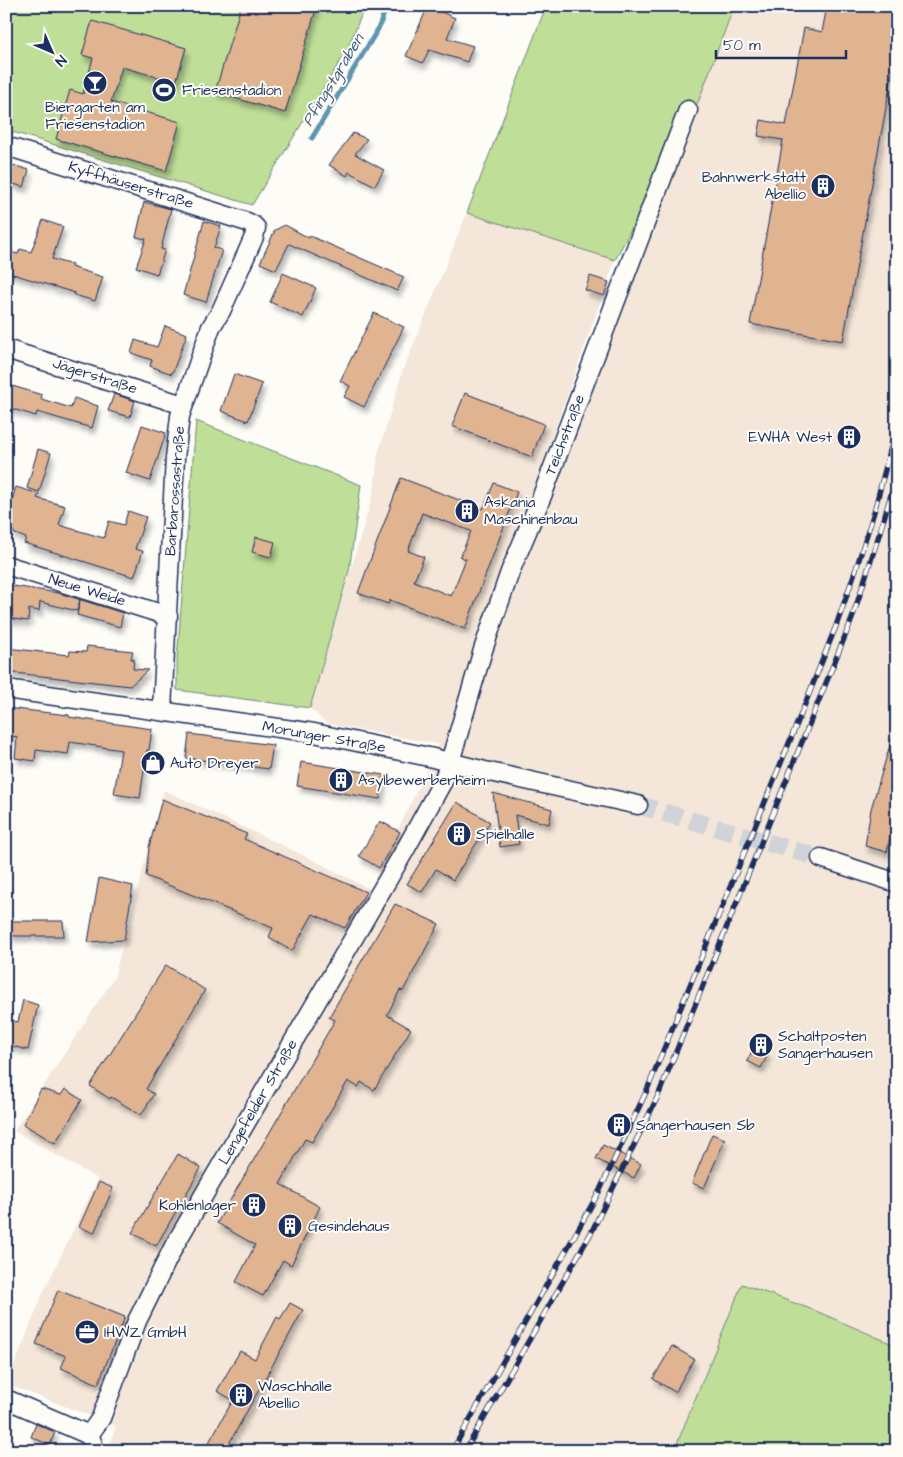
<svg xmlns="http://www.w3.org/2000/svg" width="903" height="1457" font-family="'Architects Daughter',sans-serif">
<defs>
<filter id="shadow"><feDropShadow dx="3" dy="5.5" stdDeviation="2.5" flood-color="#0004"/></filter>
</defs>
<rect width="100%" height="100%" fill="#fdfcf7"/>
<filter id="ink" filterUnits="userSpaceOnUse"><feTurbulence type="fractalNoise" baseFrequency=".02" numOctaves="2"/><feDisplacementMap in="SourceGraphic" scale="10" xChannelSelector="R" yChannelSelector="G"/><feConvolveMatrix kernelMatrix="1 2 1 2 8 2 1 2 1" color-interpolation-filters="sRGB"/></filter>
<g filter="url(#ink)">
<path fill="#f4e6d8" d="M734,6H897V1346L816,1311L742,1284L674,1451H108L116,1426L7,1384L44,1291L98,1179L14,1131L114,978L164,790L307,857L370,889L439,744L327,724L310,708L374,491L378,454L402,373L467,213L615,260L446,738L457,740L568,453L634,270Z"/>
<path fill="#bfde97" stroke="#6d867a" d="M6,6H365L347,50L252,205L6,130Z
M546,6H734L699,100L615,260L467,213Z
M196,421L361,485L349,571L310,708L177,690V659Z
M742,1284L816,1311L897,1346V1451H674Z"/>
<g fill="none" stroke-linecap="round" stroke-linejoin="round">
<path stroke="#5e95b1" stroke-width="5" d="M312,138L378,29L387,6"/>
</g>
<path fill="#e0b391" stroke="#1b2f5e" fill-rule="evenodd" filter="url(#shadow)" d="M241,6H317L285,113L215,92Z
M428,6L455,18L447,38L473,46L467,62L429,50L423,63L406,56Z
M827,6H897V48L843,341L750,324L783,140L758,136L761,120L786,125L804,28L822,32Z
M92,21L186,48L176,82L122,67L111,102L180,122L166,171L56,139L70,90L83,94L93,58L82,55Z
M353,133L367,139L355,154L384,170L375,186L349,172L347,176L329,165Z
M6,163L29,170L24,187L6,182Z
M144,202L171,209L161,249L165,250L157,274L136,267L146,239L136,237Z
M43,220L63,227L52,259L72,265L71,267L103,277L95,301L74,295L75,293L6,272V267L11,252L18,254L20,249L31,252Z
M204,221L221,226L214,248L222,250L206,302L183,295Z
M285,225L309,238L310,236L404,277L397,291L289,244L276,270L260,263L275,230Z
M283,273L316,288L303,317L270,302Z
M590,276L609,282L604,296L585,290Z
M374,313L404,327L364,407L344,397L350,386L340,381Z
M165,326L187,334L172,374L150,366L152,360L131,353L135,340L157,347Z
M234,374L262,384L248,421L221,411Z
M6,384L42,395L41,399L71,408L74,398L98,406L92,428L37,412L36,416L6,407Z
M465,393L544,424L532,457L452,426Z
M114,394L135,401L130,417L108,411Z
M142,425L166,433L150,481L126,473Z
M38,449L51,453L39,492L27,488Z
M401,478L483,509L494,483L517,492L465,629L390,600L388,604L358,593ZM422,513L471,531L460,557L466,559L451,596L414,581L424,557L408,551Z
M16,487L39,494L37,498L65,506L59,525L104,538L109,521L124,525L128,511L146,517L135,549L143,551L134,577L24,543L26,538L13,533L14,531L6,528V509H9Z
M256,537L275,542L271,557L252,552Z
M6,585L59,593L123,613L120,627L77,615L80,600L77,611L40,602L39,611L29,609L28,621L6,618Z
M87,646L133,651L131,659H134L133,669L148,670L130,686L6,672V648L69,655L70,651L86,652Z
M6,708L69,715V717L152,729L149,750H147L140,798L114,794L121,750L70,742L68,754L36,750L35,761L15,758L17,737L6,735Z
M189,734L273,745L269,769L186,758Z
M893,735L897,736V815H894L887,852L865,846L871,809Z
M301,762L384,775L380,799L297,786Z
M493,793L552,809L549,824L515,815L519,844L500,847Z
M162,799L247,834L244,839L366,892L345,928L313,914L292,951L269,937L273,928L146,876L149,847Z
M457,802L490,822L453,880L436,869L422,892L407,884Z
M380,821L400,832L379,868L359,856Z
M99,878L133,886L124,940L88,942Z
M395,904L439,924L403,991L400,990L387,1015L411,1029L374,1090L361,1082L358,1087L348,1081L312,1142L305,1139L280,1184L320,1207L291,1265L283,1260L263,1296L236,1282L255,1245L217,1223L335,1020L329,1017Z
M10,921H63L64,936H10Z
M166,965L205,990L146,1089L154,1094L141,1115L111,1097L110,1099L90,1086Z
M23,1000L38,1005L28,1050L7,1045L9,1037L6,1036V1019L18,1022Z
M754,1047L768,1054L761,1068L747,1061Z
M41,1089L61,1095L65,1089L82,1100L55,1143L23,1124Z
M712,1134L725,1139L704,1188L692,1183Z
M603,1145L641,1164L634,1178L596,1159Z
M178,1154L201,1168L156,1246L132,1233Z
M99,1182L113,1188L94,1233L79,1227Z
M58,1290L125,1317L98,1384L61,1368L66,1356L36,1344Z
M290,1303L303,1310L225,1451H204L233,1400L217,1391L240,1351L255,1359L277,1317L280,1319Z
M672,1346L694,1359L675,1392L653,1379Z
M36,1424L55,1432L50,1445L31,1437Z"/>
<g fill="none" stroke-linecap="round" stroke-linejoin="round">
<path stroke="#d0d3d8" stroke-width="18" stroke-dasharray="18 9" stroke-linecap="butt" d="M638,805L821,858"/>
<defs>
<path id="minor" d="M6,146L247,222L253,225L256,228L254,237L221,311L211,327L180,416L175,458L162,710
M6,349L183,405
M6,565L168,616
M6,689L314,733L429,757L485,771L638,805
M821,858L897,883
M6,1399L89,1435
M89,1435L101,1418L137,1321L174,1246L405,850L443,781L450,762L483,650L510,572L542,496L688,110
M89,1435L93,1444L94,1451"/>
</defs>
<use href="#minor" stroke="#1b2f5e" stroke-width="21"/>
<use href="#minor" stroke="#fdfcf7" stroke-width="18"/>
<defs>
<path id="rail" d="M452,1451L580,1226L600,1190L647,1090L801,714L836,626L856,569L874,512L897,424
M465,1451L591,1233L658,1096L852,619L878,538L897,475"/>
</defs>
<use href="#rail" stroke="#1b2f5e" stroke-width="5.5"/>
<use href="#rail" stroke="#fdfcf7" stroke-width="4" stroke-dasharray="11" stroke-linecap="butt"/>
</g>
</g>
<defs>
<symbol id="bar-disc" viewBox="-11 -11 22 22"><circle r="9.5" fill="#1b2f5e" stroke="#fdfcf7"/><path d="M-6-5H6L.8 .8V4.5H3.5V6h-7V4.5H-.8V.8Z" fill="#fff"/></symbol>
<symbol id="stadium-disc" viewBox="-11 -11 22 22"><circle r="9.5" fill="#1b2f5e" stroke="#fdfcf7"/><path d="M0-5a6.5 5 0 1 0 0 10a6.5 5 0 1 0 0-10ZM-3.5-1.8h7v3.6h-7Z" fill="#fff"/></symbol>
<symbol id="building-disc" viewBox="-11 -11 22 22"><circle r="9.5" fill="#1b2f5e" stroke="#fdfcf7"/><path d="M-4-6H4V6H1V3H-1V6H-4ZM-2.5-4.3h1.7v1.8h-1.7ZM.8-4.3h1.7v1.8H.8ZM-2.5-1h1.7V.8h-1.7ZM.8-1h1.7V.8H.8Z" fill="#fff"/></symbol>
<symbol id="shop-disc" viewBox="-11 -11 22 22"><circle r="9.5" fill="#1b2f5e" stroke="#fdfcf7"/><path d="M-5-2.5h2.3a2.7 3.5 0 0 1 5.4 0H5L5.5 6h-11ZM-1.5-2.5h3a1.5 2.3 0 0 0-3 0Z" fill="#fff"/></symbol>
<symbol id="office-disc" viewBox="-11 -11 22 22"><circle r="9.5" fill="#1b2f5e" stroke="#fdfcf7"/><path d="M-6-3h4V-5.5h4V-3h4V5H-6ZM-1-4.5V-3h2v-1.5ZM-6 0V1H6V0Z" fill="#fff"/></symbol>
</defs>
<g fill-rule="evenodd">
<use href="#bar-disc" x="81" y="69" width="28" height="28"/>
<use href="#stadium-disc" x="150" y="76" width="28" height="28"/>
<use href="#building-disc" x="809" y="172" width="28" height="28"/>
<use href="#building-disc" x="835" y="423" width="28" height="28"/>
<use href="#building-disc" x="453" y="497" width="28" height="28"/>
<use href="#shop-disc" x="139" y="749" width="28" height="28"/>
<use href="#building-disc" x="327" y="766" width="28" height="28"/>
<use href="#building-disc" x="445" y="820" width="28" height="28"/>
<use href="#building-disc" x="747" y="1031" width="28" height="28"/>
<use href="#building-disc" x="605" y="1111" width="28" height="28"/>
<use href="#building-disc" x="240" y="1191" width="28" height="28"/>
<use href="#building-disc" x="276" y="1212" width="28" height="28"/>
<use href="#office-disc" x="73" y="1318" width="28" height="28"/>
<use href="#building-disc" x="227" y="1381" width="28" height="28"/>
</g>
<g text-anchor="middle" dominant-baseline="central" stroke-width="4" stroke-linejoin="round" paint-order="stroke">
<g font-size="15" fill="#1b2f5e" stroke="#fdfcf7" text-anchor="start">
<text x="182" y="90">Friesenstadion</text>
<text x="95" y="107" text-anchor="middle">Biergarten am<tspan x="95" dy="17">Friesenstadion</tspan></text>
<text x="806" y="177" text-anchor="end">Bahnwerkstatt<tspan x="806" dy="17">Abellio</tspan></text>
<text x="832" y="437" text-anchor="end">EWHA West</text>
<text x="484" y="502">Askania<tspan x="484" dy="17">Maschinenbau</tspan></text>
<text x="170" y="763">Auto Dreyer</text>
<text x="358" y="780">Asylbewerberheim</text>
<text x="476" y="834">Spielhalle</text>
<text x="778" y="1036">Schaltposten<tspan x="778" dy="17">Sangerhausen</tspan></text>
<text x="636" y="1125">Sangerhausen Sb</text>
<text x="236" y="1205" text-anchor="end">Kohlenlager</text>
<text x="308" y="1226">Gesindehaus</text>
<text x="104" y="1332">IHWZ GmbH</text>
<text x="258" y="1386">Waschhalle<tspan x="258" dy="17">Abellio</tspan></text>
</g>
<g font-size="15" fill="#1b2f5e" stroke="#fdfcf7">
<text transform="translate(131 185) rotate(17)">Kyffhäuserstraße</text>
<text transform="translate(95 376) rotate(18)">Jägerstraße</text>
<text transform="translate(565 435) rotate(-69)">Teichstraße</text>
<text transform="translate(175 491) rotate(-86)">Barbarossastraße</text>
<text transform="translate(87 590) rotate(17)">Neue Weide</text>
<text transform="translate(324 737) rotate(10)">Morunger Straße</text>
<text transform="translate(258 1102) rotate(-60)">Lengefelder Straße</text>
</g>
<g font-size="16" font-style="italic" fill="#375a80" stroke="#fdfcf7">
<text transform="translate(333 80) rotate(-59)">Pfingstgraben</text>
</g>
</g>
<rect width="903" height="1457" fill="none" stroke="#fdfcf7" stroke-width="25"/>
<rect x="12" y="12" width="878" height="1432" fill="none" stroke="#1b2f5e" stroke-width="2" filter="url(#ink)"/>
<g transform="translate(52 52) rotate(135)" stroke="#fdfcf7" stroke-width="4" paint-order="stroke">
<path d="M0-4L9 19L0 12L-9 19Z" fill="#1b2f5e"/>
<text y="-8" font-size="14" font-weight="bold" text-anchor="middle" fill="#1b2f5e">N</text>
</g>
<path d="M716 50v8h130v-8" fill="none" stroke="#1b2f5e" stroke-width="2.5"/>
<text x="723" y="50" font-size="15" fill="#1b2f5e" stroke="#fdfcf7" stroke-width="4" paint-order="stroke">50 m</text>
</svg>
